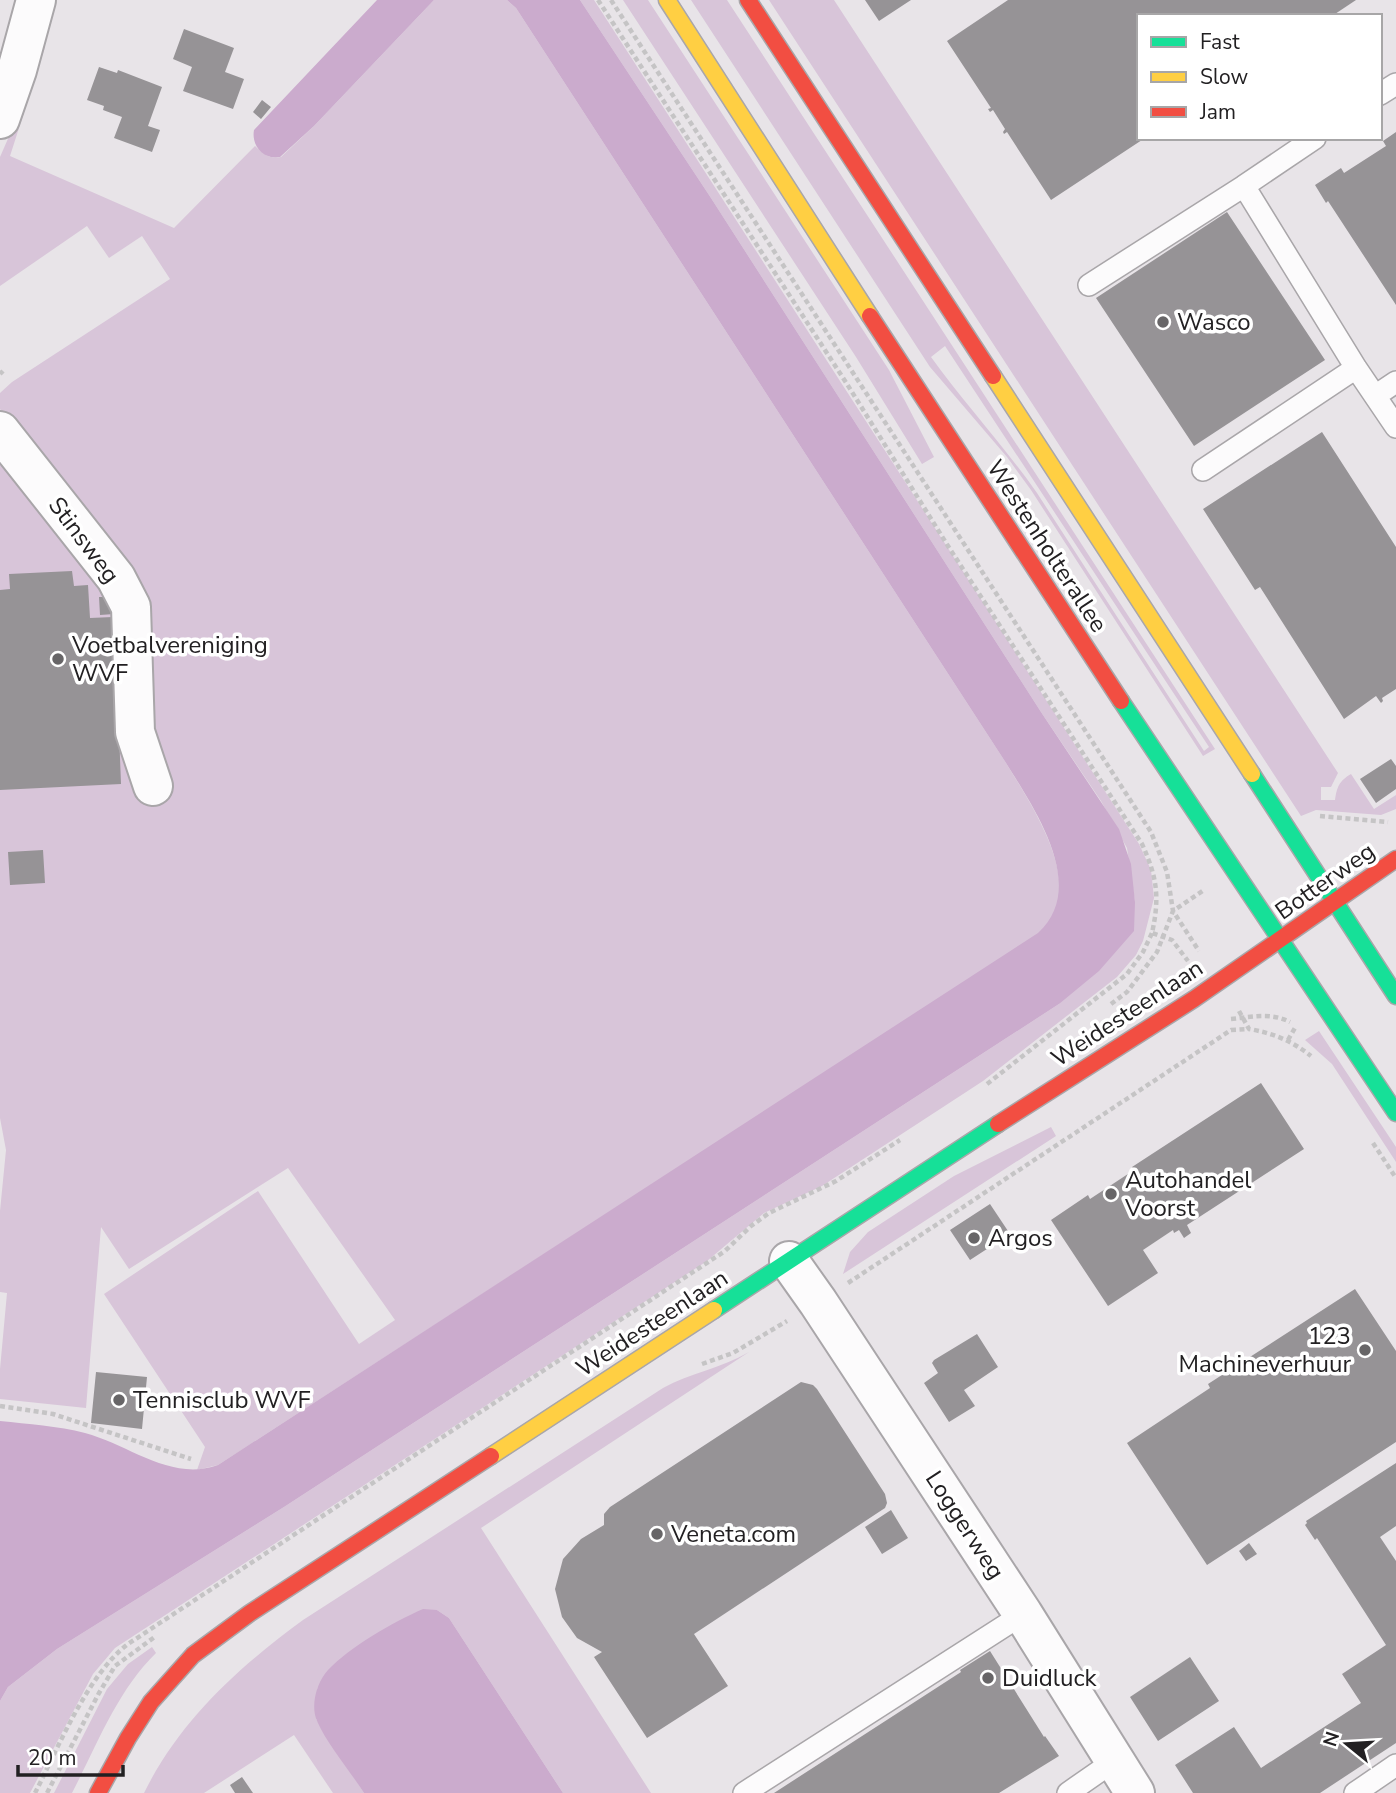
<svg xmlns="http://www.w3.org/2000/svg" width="1396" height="1793" font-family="'Nunito Sans',sans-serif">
<rect width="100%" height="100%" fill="#e8e4e8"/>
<path fill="#d8c5d9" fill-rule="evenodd" d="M434,0H507L516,8L1006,763C1029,801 1081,877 1050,921C1037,939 1012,951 994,963L218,1465L197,1470L205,1447L104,1294L258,1191L359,1344L395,1320L288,1168L129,1269L101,1227L86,1408L0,1399V1369L7,1293L0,1292V1211L6,1150L0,1118V465L20,474L27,445L0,409V393L12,382L170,279L142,236L109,258L87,226L0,286V157L14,125L37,45L45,47L10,156L174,228L255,146C263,153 269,160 281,157L314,126Z
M580,0H594L1139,844L1151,870L1154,898L1143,941L1136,955L1117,977L983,1081L822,1186L764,1213L707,1261L115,1648L93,1674L30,1793H0V1701L8,1687L57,1649L284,1507L1059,1004L1135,902L1127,848L1101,801L1041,712L711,198Z
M623,0H648L889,370L934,457L922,464L856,357Z
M691,0H727L1215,749L1203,756L1031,490L1007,457L930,367ZM945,346L1209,747L1204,751L1037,493C1004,446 965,404 931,357Z
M769,0H834L1338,773L1331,787H1321V800H1335C1337,787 1339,781 1351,774L1374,809L1396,795V809L1381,815L1316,810L1301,816Z
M1319,1031L1396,1147V1162L1332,1064L1305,1040Z
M1051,1127L1056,1136L843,1274L850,1252L868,1232L954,1176Z
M749,1352L481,1528L651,1793H563L449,1618L437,1610L417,1612L358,1647L318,1687L315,1699L316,1719L364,1793H333L294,1735L204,1793H144C180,1720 239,1667 303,1620L663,1388C690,1373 722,1368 749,1352Z
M152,1647L156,1653C117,1691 97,1745 72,1793H54L107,1689L128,1664Z"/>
<path fill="#cbabcd" d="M377,0H434L314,126L280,157C264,160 251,146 254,130Z
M507,0H580L711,198L1041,712L1119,829L1131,864L1135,902L1134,931L1099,971L1059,1004L284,1507L57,1649L8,1687L0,1701V1421C28,1424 58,1426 85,1433C130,1445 171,1482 218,1465L1038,933C1089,887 1034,808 1006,763L516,8Z
M423,1609L437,1610L449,1618L563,1793H364C350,1771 327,1744 317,1721C310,1705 317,1682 328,1670C350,1647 393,1622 423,1609Z"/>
<path fill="#969396" d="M865,0H911L879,21Z
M1008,0H1356L1332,16H1139V138H1145L1051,200L1007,132L1004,134L1003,132L1005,129L993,110L990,112L988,109L991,108L947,41Z
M184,29L234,48L225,72L244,79L233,109L183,91L192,67L173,59Z
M99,67L117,73L118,70L162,87L148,126L160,130L152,152L114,138L122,117L103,110L104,106L87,100Z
M262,100L271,107L261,119L253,112Z
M1396,132V305L1328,201L1326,203L1315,185L1341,168L1344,173L1386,146L1383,141Z
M1227,212L1325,360L1194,446L1096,298Z
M1322,432L1396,547V689L1382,698L1383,701L1381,703L1376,696L1344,719L1260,587L1255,590L1203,509Z
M72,571L74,586L88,585L90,618L113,617L117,700H114L115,706L118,705L121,784L0,790V590L10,589L9,574Z
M99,597H113L114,614L100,615Z
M1391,759L1396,766V789L1376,803L1360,779Z
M43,850L45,883L10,885L8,852Z
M1261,1083L1304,1149L1187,1225L1191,1233L1184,1238L1179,1230L1174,1233L1173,1230L1143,1250L1158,1273L1108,1306L1051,1220L1088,1195L1090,1199L1134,1170L1132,1167Z
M990,1204L1010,1234L970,1260L950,1230Z
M1355,1289L1396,1351V1442L1207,1565L1127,1443L1210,1388L1208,1384Z
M977,1334L998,1367L964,1390L975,1406L949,1422L924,1383L938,1373L932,1363L934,1360Z
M96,1372L147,1377L142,1429L91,1423Z
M801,1382L813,1385L817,1389L885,1494L887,1503L885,1508L694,1634L728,1686L647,1738L594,1657L602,1652L577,1638L562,1617L555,1589L563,1559L581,1539L604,1525V1514L610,1507Z
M1396,1463V1526L1380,1537L1396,1561V1743L1320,1793H1193L1175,1765L1234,1727L1261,1768L1361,1703L1342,1674L1386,1645L1317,1538L1315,1540L1305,1525L1307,1523L1306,1521Z
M891,1510L908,1538L882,1554L865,1527Z
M1249,1543L1257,1554L1246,1561L1239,1551Z
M990,1651L1044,1737L1045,1736L1059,1756L999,1793H774L961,1672L960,1670Z
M1190,1657L1219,1701L1158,1741L1130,1697Z
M242,1777L253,1793H235L230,1785Z"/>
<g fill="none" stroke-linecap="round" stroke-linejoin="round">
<defs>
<path id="lane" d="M1380,94L1396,84
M1315,138L1244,186L1356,368L1396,427
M1089,285L1244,186
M1375,396L1396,382
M1203,470L1356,368
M744,1793L1023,1614
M1068,1793L1114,1761
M1355,1793L1396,1765"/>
<path id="street" d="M0,119L17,70L36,0
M0,431L116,578L131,607L135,732L153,786
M789,1261L818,1302L1023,1614L1135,1793"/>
<path id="fast" d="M1121,701L1396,1113
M1252,774L1396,996
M714,1310L998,1124"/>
<path id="slow" d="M667,0L870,316
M993,376L1252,774
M491,1456L714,1310"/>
<path id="jam" d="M748,0L993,376
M870,316L1121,701
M998,1124L1194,999L1396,859
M98,1793L128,1738L151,1702L193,1655L250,1613L491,1456"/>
</defs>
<use href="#lane" stroke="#a9a6a9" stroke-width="24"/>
<use href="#street" stroke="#a9a6a9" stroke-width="42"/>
<use href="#fast" stroke="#a9a6a9" stroke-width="19"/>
<use href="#slow" stroke="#a9a6a9" stroke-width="19"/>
<use href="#jam" stroke="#a9a6a9" stroke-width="19"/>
<path stroke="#c5c4c5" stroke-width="4.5" stroke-dasharray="5 3.5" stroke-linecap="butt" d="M598,0L847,384L948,546L1142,844C1157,877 1160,897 1152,933L1172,940L1188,961
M611,0L1151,832L1167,872L1173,911L1199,951
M0,374L3,371
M1320,816L1388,822
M1111,1004L1127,992L1157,952L1173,911L1204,890
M1239,1011L1249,1029C1273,1033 1292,1041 1311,1056
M1231,1019C1252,1017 1270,1012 1290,1022
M1288,1040L1296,1026
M987,1084L1127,974L1143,952L1152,933
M1373,1143L1396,1178
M848,1283L1231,1030L1249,1029
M702,1364L733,1353L787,1321
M0,1406L53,1414L191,1459
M35,1793C58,1748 88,1674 128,1644L725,1251L751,1226L769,1213L836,1181L900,1140
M47,1793L99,1693L115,1666L156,1636"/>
<use href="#lane" stroke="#fcfbfc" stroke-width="21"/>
<use href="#street" stroke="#fcfbfc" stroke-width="38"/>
<use href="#fast" stroke="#16e098" stroke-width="16"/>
<use href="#slow" stroke="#ffcf43" stroke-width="16"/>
<use href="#jam" stroke="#f24e42" stroke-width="16"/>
</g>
<g fill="#676567" stroke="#fff" stroke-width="2.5">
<circle cx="1163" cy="322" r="7"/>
<circle cx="58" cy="659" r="7"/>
<circle cx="1111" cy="1194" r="7"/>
<circle cx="974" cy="1238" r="7"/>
<circle cx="1365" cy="1350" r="7"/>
<circle cx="119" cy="1400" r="7"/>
<circle cx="657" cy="1534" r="7"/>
<circle cx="988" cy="1678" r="7"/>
</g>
<g text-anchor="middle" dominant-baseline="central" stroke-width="7" stroke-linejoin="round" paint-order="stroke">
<g font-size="24" fill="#222022" stroke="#fff" text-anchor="start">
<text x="1177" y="322">Wasco</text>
<text x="72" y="645">Voetbalvereniging<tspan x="72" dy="28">WVF</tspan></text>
<text x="1125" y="1180">Autohandel<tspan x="1125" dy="28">Voorst</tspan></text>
<text x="988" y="1238">Argos</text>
<text x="1351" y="1336" text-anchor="end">123<tspan x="1351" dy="28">Machineverhuur</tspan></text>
<text x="133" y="1400">Tennisclub WVF</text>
<text x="671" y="1534">Veneta.com</text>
<text x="1002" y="1678">Duidluck</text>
</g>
<g font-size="24" fill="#222022" stroke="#fff">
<text transform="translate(84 540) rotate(53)">Stinsweg</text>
<text transform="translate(1047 546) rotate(57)">Westenholterallee</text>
<text transform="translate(1325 881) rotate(-35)">Botterweg</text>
<text transform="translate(1127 1013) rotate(-33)">Weidesteenlaan</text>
<text transform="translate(652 1323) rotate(-33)">Weidesteenlaan</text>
<text transform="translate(965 1525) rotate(57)">Loggerweg</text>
</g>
</g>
<rect x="1137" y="14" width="245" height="126" fill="#ffffff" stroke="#a7a6a7" stroke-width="2"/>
<rect x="1151" y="37" width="35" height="10" fill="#16e098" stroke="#a7a6a7" stroke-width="2"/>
<text x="1200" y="49" font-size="21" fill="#222022">Fast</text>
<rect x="1151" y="72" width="35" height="10" fill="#ffcf43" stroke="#a7a6a7" stroke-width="2"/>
<text x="1200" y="84" font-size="21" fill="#222022">Slow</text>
<rect x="1151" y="107" width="35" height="10" fill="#f24e42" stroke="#a7a6a7" stroke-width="2"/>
<text x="1200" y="119" font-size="21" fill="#222022">Jam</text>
<g transform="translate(1347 1744) rotate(288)" stroke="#ffffff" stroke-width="5" paint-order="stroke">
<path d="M0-5L12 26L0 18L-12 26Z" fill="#222022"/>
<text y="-10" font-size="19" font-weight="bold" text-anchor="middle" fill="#222022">N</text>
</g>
<path d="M18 1765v10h105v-10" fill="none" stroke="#222022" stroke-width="3.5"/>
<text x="28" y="1765" font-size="21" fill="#222022" stroke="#ffffff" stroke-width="5" paint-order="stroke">20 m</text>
</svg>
